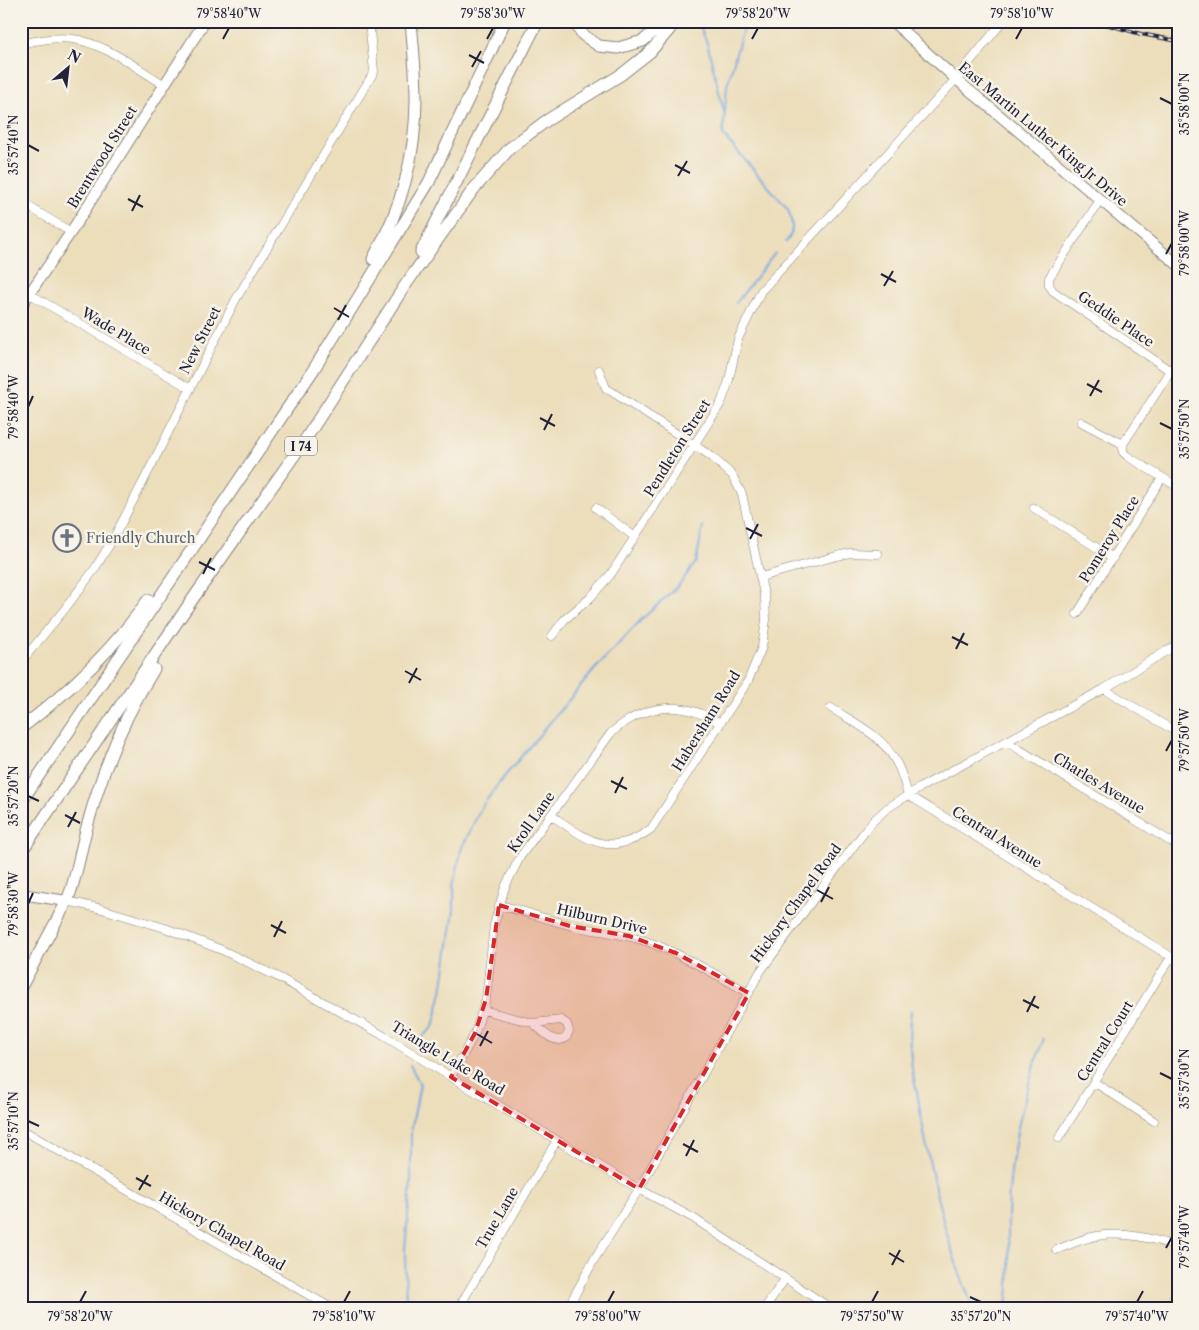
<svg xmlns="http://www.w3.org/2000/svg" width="1199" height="1330" font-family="'Libre Caslon Text',serif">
<rect width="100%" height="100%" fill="#f7f3e8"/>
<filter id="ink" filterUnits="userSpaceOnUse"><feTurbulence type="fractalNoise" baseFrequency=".02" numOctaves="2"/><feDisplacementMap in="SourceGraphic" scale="10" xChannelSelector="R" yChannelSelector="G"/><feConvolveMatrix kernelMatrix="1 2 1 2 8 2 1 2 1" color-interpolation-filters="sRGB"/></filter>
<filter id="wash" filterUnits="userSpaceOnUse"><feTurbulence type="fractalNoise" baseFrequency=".0096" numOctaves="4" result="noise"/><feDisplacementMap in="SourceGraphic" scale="20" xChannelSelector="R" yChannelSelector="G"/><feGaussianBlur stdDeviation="1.12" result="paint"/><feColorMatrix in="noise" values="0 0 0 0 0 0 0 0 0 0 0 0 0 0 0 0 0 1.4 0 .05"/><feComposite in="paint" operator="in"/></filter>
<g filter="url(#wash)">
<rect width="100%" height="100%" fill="#ecdebb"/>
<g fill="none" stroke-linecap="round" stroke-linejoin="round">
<path stroke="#75a5df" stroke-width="2" d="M698,21L707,43L724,112
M745,21L727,86L723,135L788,209C792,221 795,233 786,242
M736,303L775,253
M911,1011C908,1030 910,1050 912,1069C913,1079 917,1088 918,1098C930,1170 944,1242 974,1309
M418,1041L433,1027L442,992L454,910V885L461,850L481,808L499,783L595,669L640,621L679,585L696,562L703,526
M406,1309L405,1249L411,1183V1132L420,1084L410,1065
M1006,1309C1013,1278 1007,1248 1008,1217C1009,1157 1023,1094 1044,1038"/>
</g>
</g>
<g filter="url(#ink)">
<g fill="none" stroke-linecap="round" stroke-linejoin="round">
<defs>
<path id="minor" d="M21,44C38,40 61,36 79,40C109,47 137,68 163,84
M1100,200L1049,278V285L1053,291L1178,376
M21,202L71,232
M30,294L189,388
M1081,422L1123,444
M1123,444L1178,360
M1123,444V452L1127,456L1178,487
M596,508L635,537
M1034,508L1113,558
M761,577L833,557L850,553L878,554
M1077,614L1162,478
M552,636L564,620L590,598L611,574L721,403L728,384L738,339L761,291L956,79L1003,21
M21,662L64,610L94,570L113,539L143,482L236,299L374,72L369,21
M1104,689L1178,733
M831,708C855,723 883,736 896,762C902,772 905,785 908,795L1178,961
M1007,742L1178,846
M551,815C588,840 609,859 651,829L748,681L762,647L766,620L765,599L742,494L732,475L711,456L606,388L599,370
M67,901L102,909L165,928L222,950L278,977L384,1036L451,1077L639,1189L693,1218L832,1309
M499,905C524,911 548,920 573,926C600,932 628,934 654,944C687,957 718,976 749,993
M483,1010L533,1023L561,1020L567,1024L569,1031L566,1038C554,1045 542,1031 533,1023
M451,1077L475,1033L486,999L494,925L505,887L520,857L611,733C645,703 682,700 720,723
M1094,1082L1154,1121
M21,1129L333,1309
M1059,1138L1171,957
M1056,1250C1069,1245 1083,1238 1097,1236C1123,1232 1153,1237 1178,1248
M458,1309L557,1140
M567,1309L595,1258L639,1189L760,972L815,897L872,822L886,809L921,787L1104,689L1178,644
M764,1309L785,1279
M1169,1309L1178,1289"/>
<path id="major" d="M892,21L956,79L1178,265
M21,306L71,232L205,21
M21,894L67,901"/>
<path id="highway" d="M574,21L583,35L599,46L618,48L643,41L665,21
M421,252L538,21
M373,259C401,210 416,155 416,98C416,72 413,47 411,21
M21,728C70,691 113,650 148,600
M21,802L312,372L363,290L429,182L505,21
M21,852L192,600L303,443L404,287L473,190L510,148L546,121L622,74L650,52L669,30L675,21
M21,987L67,901C77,877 80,851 87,827C102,771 123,718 154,669"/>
</defs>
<use href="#minor" stroke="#87807b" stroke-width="9"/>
<use href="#major" stroke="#87807b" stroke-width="12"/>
<use href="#highway" stroke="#87807b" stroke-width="13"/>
<use href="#minor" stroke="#fff" stroke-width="8"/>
<use href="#major" stroke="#fff" stroke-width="10"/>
<use href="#highway" stroke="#fff" stroke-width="11"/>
<defs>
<path id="rail" d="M1095,21L1141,34L1178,41"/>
</defs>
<use href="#rail" stroke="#22223b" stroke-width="4"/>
<use href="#rail" stroke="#f7f3e8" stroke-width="2" stroke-dasharray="5.5" stroke-linecap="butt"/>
</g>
</g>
<path fill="#d62828" fill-opacity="0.2" stroke="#d62828" stroke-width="4" stroke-dasharray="10 6" stroke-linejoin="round" d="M499,905L570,926L629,936L676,953L749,993L639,1189L451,1077L475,1033L486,999Z"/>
<path fill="none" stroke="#22223b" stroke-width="2" d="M223,39L229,28M487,39L493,28M752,39L758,28M1016,39L1022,28M469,55L484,63M472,67L481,51M1160,98L1172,104M28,145L39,151M675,165L690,173M678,176L687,161M128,199L143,207M132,211L140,195M1166,254L1172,243M881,274L896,282M884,286L893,271M334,308L349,317M338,320L346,305M1087,384L1102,392M1090,396L1099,380M28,407L33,396M540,418L555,426M1160,423L1172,429M544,430L552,414M746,528L762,536M750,539L758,524M199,562L215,570M203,574L211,558M952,637L968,645M956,649L964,633M405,671L421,680M409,683L417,668M1166,751L1172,740M611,781L627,789M615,793L623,777M28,796L39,801M65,815L80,823M68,827L76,812M817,890L833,899M821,902L829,887M28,904L33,893M271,925L286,933M274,937L282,921M1023,1000L1039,1008M1027,1012L1035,996M477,1034L492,1043M480,1046L488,1031M1160,1073L1172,1079M28,1121L39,1126M683,1144L698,1152M686,1156L694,1140M136,1178L151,1186M139,1190L148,1175M1166,1248L1172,1237M889,1253L904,1262M892,1265L900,1250M970,1297L981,1302M80,1302L86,1291M344,1302L350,1291M608,1302L614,1291M872,1302L878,1291M1137,1302L1143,1291"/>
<defs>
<symbol id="church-ring" viewBox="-11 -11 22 22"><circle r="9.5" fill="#f7f3e8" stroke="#6b7280" stroke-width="1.5"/><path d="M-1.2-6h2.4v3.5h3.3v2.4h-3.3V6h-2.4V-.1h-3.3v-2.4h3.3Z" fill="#6b7280"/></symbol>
</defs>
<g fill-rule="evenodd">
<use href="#church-ring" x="51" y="522" width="32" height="32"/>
</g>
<g text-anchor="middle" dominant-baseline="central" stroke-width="5" stroke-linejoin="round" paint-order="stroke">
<rect fill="#f7f3e8" stroke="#62616f" stroke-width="1" x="285" y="436.5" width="32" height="19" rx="4"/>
<g font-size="12" font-weight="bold" fill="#22223b">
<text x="301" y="446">I 74</text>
</g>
<g font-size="14" fill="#22223b" stroke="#f7f3e8">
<text transform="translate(1043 134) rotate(40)">East Martin Luther King Jr Drive</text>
<text transform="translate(102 157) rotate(-58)">Brentwood Street</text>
<text transform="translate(1116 319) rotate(34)">Geddie Place</text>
<text transform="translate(116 331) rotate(31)">Wade Place</text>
<text transform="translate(200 340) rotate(-63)">New Street</text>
<text transform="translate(677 448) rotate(-58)">Pendleton Street</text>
<text transform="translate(1109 539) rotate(-58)">Pomeroy Place</text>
<text transform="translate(706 721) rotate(-58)">Habersham Road</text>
<text transform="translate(1099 783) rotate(31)">Charles Avenue</text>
<text transform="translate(531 822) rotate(-55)">Kroll Lane</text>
<text transform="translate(997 837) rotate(32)">Central Avenue</text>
<text transform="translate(796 903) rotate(-54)">Hickory Chapel Road</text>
<text transform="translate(602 919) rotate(13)">Hilburn Drive</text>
<text transform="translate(1105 1041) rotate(-58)">Central Court</text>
<text transform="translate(448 1058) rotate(31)">Triangle Lake Road</text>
<text transform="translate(497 1218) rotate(-60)">True Lane</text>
<text transform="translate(222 1231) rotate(30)">Hickory Chapel Road</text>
</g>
<g font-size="14" fill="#5b616d" stroke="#f7f3e8" text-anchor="start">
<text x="86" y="538">Friendly Church</text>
</g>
</g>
<rect width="1199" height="1330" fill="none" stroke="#f7f3e8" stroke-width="55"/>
<g transform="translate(68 68) rotate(28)" stroke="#f7f3e8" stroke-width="4" paint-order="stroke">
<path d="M0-4L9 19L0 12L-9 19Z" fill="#22223b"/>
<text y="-8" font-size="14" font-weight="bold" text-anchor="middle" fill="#22223b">N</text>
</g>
<rect x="28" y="28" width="1144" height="1274" fill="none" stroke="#22223b" stroke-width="2"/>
<g font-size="12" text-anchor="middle" fill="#22223b">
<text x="229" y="18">79°58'40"W</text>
<text x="493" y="18">79°58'30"W</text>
<text x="758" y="18">79°58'20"W</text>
<text x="1022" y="18">79°58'10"W</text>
<text transform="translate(1185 104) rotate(-90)" y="4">35°58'00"N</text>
<text transform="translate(14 145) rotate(-90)" y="4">35°57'40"N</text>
<text transform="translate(1185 243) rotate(-90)" y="4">79°58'00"W</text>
<text transform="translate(14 407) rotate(-90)" y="4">79°58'40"W</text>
<text transform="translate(1185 429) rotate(-90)" y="4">35°57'50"N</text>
<text transform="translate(1185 740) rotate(-90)" y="4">79°57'50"W</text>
<text transform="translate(14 796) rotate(-90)" y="4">35°57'20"N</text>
<text transform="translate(14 904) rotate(-90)" y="4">79°58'30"W</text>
<text transform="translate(1185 1079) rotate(-90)" y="4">35°57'30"N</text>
<text transform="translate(14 1121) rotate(-90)" y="4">35°57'10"N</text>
<text transform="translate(1185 1237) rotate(-90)" y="4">79°57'40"W</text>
<text x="80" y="1321">79°58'20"W</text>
<text x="344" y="1321">79°58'10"W</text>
<text x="608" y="1321">79°58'00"W</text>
<text x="872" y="1321">79°57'50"W</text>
<text x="981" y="1321">35°57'20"N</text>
<text x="1137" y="1321">79°57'40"W</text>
</g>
</svg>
